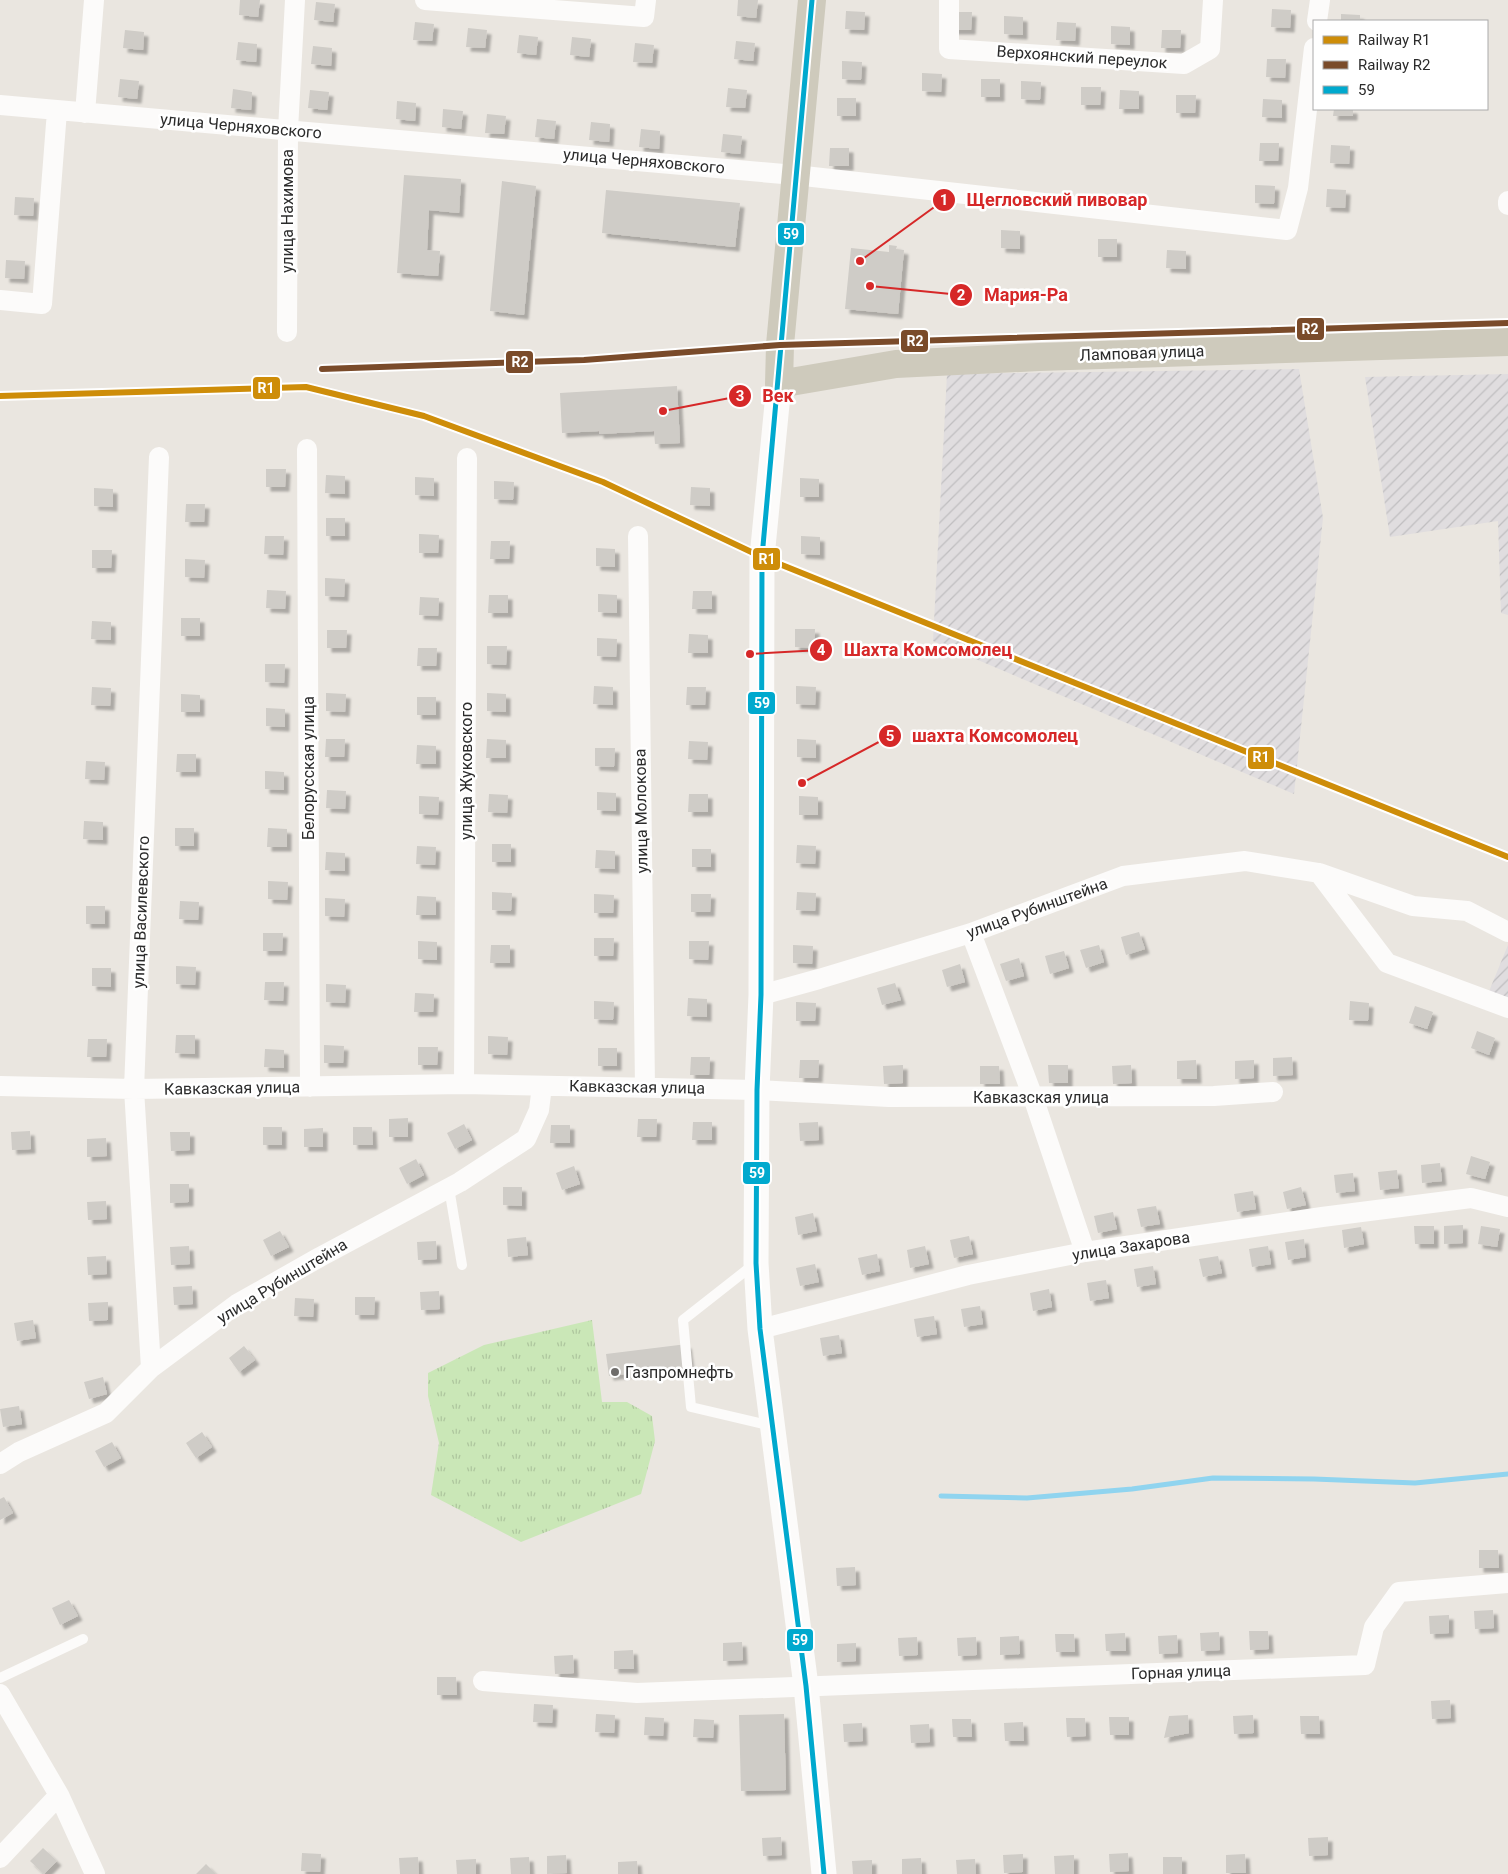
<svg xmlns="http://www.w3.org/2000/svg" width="1508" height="1874" font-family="Roboto,sans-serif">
<defs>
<pattern id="industrial-furrows" width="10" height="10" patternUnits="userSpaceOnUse" patternTransform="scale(1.25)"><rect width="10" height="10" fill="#e0dddf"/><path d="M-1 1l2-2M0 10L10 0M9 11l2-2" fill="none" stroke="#c0bec0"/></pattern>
<pattern id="grass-tufts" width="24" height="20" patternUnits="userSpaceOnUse" patternTransform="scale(1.25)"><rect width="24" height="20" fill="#cae7b7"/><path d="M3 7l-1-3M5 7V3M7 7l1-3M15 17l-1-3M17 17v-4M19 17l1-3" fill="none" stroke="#aec69e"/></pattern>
<filter id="shadow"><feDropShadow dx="4.5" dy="4.5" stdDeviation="1" flood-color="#0004"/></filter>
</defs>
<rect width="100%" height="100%" fill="#eae6e0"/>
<path fill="url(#industrial-furrows)" d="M1299,369L1323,518L1294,794L933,641L947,374Z
M1508,374V615L1501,613L1498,521L1390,537L1365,377Z
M1508,945V1013L1483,1006Z"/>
<path fill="url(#grass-tufts)" d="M592,1320L602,1402H627L652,1416L655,1441L641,1494L521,1542L431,1495L439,1443L428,1396V1373L484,1345Z"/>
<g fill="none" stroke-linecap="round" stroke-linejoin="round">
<path stroke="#90d4ef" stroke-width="5" d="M941,1496L1027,1498L1132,1489L1213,1478L1314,1479L1415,1483L1508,1474"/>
</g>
<path fill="#cfccc7" filter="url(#shadow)" d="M240,0H260L258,17L239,15Z
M738,0H758L756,18L737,16Z
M316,2L335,4L333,22L314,20Z
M1272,9L1291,10L1290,28L1271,27Z
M846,11L865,12L864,30L845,29Z
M953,12H972L971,30H952Z
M1341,14L1360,15V21H1341Z
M1004,16L1023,17V35L1004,34Z
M415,22L434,24L432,41L413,40Z
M1057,22L1076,23L1075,41L1056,40Z
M1111,26L1130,27V45L1111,44Z
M468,28L487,30L485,48L466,47Z
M125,30L144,32L143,50L123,48Z
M1162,30H1181L1180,48H1161Z
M519,35L538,37L536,55L517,53Z
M572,37L591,39L589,57L570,55Z
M736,41L755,43L753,61L734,59Z
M238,42L257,44L256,62L236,60Z
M635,43L654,45L652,63L633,62Z
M313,46L332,48L331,66L311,64Z
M1267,59H1286L1285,78L1266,77Z
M842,61L862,62L861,80L842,79Z
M922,73L942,74L941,92L922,91Z
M120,79L139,81L137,99L118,97Z
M981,79H1000V97H981Z
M1021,81L1041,82L1040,100L1021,99Z
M1081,87H1101L1100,105H1081Z
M728,88L747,90L745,108L726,107Z
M233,89L252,92L251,110L231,108Z
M310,90L329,92L327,110L308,108Z
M1120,90L1139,91V109H1119Z
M1176,95H1196L1195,113H1176Z
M837,98H856V116H837Z
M1263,99L1282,100V118L1262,117Z
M397,101L416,103L415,121L396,119Z
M443,109L463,111L461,129L442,127Z
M1334,109H1353V116H1333Z
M487,114L506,116L504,134L485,133Z
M537,119L556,121L554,139L535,137Z
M591,122L610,124L609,142L589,140Z
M641,129L660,131L659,149L639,147Z
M723,134L742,136L740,154L721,152Z
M1260,143H1279L1278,161H1259Z
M1331,145L1350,146L1349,164L1330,163Z
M830,148H849V166H829Z
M404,175L461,179L459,213L429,210L427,250L440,251L438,276L397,273Z
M502,181L536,186L524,315L490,311Z
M1255,185L1275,186L1274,204L1255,203Z
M1327,189L1346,190L1345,208L1326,207Z
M606,190L740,203L735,247L602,233Z
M15,197L34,198L33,216L14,215Z
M1001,230L1020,231V249L1001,248Z
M1098,239H1117V257H1098Z
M889,245L897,246L896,249L904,250L898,314L845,309L851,248L889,252Z
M1167,250L1186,251V269L1166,268Z
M6,260L25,261L24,279L5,278Z
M677,386L680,443L655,444L654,431L599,434V431L562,433L560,393Z
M266,469H286L285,487H266Z
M326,475L345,476V494L325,493Z
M415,477L434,478V496L415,495Z
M800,478L819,479V497H800Z
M494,481L514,482L513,500L494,499Z
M691,487L710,488V506L690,505Z
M94,488L113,489V507L94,506Z
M186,504H205L204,522H185Z
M326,518H345V536H326Z
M419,534L439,535L438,553H419Z
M265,536H284L283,555L264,554Z
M801,536L820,537V555L801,554Z
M491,541H510L509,559H490Z
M596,548L615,549V567L596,566Z
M92,550H112L111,568H92Z
M185,559L205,560L204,578L185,577Z
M325,578L345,579L344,597L325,596Z
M267,590L286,591L285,609L266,608Z
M693,591H712V609H692Z
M598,594L617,595V613L598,612Z
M489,595H508V613H488Z
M420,597L439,598L438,616L419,615Z
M181,618H200V636H181Z
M92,621L111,622V640L91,639Z
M795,629H815L814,648L795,647Z
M327,630H347L346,648H327Z
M689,634L708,635V653H688Z
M597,638L617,639L616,657L597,656Z
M487,646H507L506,665L487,664Z
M418,648H437L436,666H417Z
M265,664H285L284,683L265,682Z
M594,686L613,687V705L593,704Z
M796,686L816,687L815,705L796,704Z
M92,687L111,688L110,706L91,705Z
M687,687H706L705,705H686Z
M326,693L346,694L345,712L326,711Z
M487,693L506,694V712L487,711Z
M181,694L200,695V712H181Z
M417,697H436V715H417Z
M266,708L285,709V727L266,726Z
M326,739H345L344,757H325Z
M487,739L506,740V758H486Z
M797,739L816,740V758L797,757Z
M689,741L708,742L707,760L688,759Z
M417,745L436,746V764H416Z
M595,748H615L614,767L595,766Z
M177,754H196V772H176Z
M86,761L105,762L104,780L85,779Z
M265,771L284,772V790L265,789Z
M327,790L346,791L345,809L326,808Z
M597,792L616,793V811L597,810Z
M489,794L508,795L507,813L488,812Z
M689,794H708V812H688Z
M419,796L439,797L438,815L419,814Z
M799,796L818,797V815H799Z
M84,821L103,822V840L83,839Z
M175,828H194V846H175Z
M268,828L287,829V847H267Z
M492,844H511V862H492Z
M797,845L816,846L815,864L796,863Z
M417,846L436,847L435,865L416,864Z
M692,849H711V867H692Z
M596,850L615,851V869L595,868Z
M326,852L345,853V871L325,870Z
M268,881L288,882L287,900L268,899Z
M492,892L512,893L511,911L492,910Z
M797,892L816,893L815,911L796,910Z
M594,894L614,895L613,913H594Z
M691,894H711L710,912H691Z
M417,896L436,897V915H416Z
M325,898L345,899L344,917L325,916Z
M180,901L199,902L198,920L179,919Z
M86,906H105V924H86Z
M1139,932L1145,949L1126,955L1121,937Z
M263,933H283L282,951H263Z
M594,938H614L613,956H594Z
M418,941L437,942V960L418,959Z
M689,941H709L708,960L689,959Z
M491,945H510V963H490Z
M793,945L813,946L812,964L793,963Z
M1099,945L1104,962L1086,968L1080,950Z
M1064,951L1069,968L1050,974L1045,956Z
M1019,958L1024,976L1006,981L1000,964Z
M960,964L965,982L947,987L942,970Z
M176,966L196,967L195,985L176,984Z
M92,968H111V987L92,986Z
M265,982H284L283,1001L264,1000Z
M895,983L901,1000L882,1005L877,988Z
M326,984L346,985L345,1003L326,1002Z
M415,993L434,994L433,1012H414Z
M688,998L707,999V1017L687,1016Z
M594,1001L614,1002L613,1020L594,1019Z
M1350,1001L1369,1003L1368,1021L1349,1020Z
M796,1002L816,1003L815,1021H796Z
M1415,1006L1433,1012L1427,1029L1409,1023Z
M1477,1031L1495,1038L1489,1055L1471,1048Z
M176,1035H195V1054L175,1053Z
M488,1036L508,1037L507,1055L488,1054Z
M88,1039H107L106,1057H87Z
M324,1045L344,1046L343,1063H324Z
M418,1047H438L437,1065H418Z
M598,1048H617V1066H598Z
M265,1049L284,1050V1068L264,1067Z
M691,1057H710L709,1075H690Z
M1292,1057L1293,1075L1273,1076V1058Z
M800,1060H819L818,1078H799Z
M1196,1060L1197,1079H1177V1061Z
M1254,1060V1078L1235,1079V1061Z
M903,1065V1083L884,1084L883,1066Z
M1048,1065H1068V1083H1049Z
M1131,1065L1132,1083L1113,1084L1112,1066Z
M980,1066H999L1000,1084H980Z
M408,1118V1137H389V1119Z
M638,1119H657L656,1137H637Z
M693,1122H712V1140H692Z
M818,1122L819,1140L800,1141L799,1123Z
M464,1124L472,1140L455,1149L447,1133Z
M551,1125H570V1143H550Z
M263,1127H282V1145H263Z
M353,1127H372L373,1145H353Z
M323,1128V1147H304V1129Z
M30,1131L31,1149L12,1150L11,1132Z
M170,1132H190V1150L171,1151Z
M106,1138L107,1156L87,1157V1139Z
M1471,1156L1490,1162L1485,1179L1466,1174Z
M416,1159L424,1175L407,1184L399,1168Z
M1440,1163L1442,1181L1422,1183L1421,1165Z
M574,1166L580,1184L562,1190L556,1173Z
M1397,1170L1399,1188L1380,1190L1378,1172Z
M1353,1173L1355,1191L1336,1193L1334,1175Z
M170,1184H189V1202L170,1203Z
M503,1187H522V1206L503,1205Z
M1301,1187L1306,1205L1287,1209L1283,1192Z
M1253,1191L1256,1209L1237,1212L1234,1194Z
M106,1201L107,1219L88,1220L87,1202Z
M1156,1206L1160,1224L1141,1227L1137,1209Z
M1113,1212L1117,1229L1098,1233L1094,1216Z
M813,1213L817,1231L798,1235L795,1217Z
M1463,1225V1243L1444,1244V1226Z
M1414,1226H1434V1244H1415Z
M1481,1226L1500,1229L1497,1247L1478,1244Z
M1361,1227L1364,1244L1344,1248L1342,1230Z
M280,1231L289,1247L271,1256L263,1240Z
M969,1236L973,1254L954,1258L950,1240Z
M526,1237L528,1255L508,1257L507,1239Z
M1304,1239L1306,1257L1288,1260L1285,1242Z
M436,1241L437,1259L418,1260L417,1242Z
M189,1246L190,1264L171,1265L170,1247Z
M925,1246L929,1264L910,1268L907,1250Z
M1268,1246L1271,1264L1252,1267L1249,1249Z
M877,1254L880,1271L862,1275L858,1258Z
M106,1256L107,1274L88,1275L87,1257Z
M1218,1256L1222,1273L1203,1277L1199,1259Z
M815,1264L819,1282L800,1286L796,1268Z
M1153,1266L1156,1284L1137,1287L1134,1269Z
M1106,1280L1109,1298L1090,1301L1087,1283Z
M192,1286L193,1304L174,1305L173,1287Z
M1049,1289L1052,1307L1033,1311L1030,1293Z
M439,1291L440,1309L421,1310L420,1292Z
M355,1297H375L374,1315H355Z
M295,1298L314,1299L313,1317L294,1316Z
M108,1302V1320L89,1321L88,1303Z
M980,1306L983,1324L964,1327L961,1309Z
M934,1316L937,1334L917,1337L914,1319Z
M33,1320L36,1338L17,1341L14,1323Z
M839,1335L842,1353L823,1356L820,1338Z
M687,1344L690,1366L609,1376L606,1354Z
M244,1346L255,1360L239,1372L229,1358Z
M103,1377L107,1394L89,1399L84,1382Z
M19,1406L22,1424L3,1427L0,1409Z
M202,1432L212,1447L196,1458L186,1443Z
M112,1442L121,1458L104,1467L95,1451Z
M4,1497L13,1513L0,1520V1499Z
M1479,1550H1498L1499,1568H1479Z
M855,1567L856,1585L837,1586L836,1568Z
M69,1600L78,1616L60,1625L52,1608Z
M1493,1610L1494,1628L1475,1629L1474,1611Z
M1449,1615V1633L1430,1634L1429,1616Z
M1249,1631H1268L1269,1649L1250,1650Z
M1219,1632L1220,1650L1201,1651L1200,1633Z
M1125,1633L1126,1651H1106L1105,1634Z
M1055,1634H1074L1075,1652H1056Z
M1177,1635L1178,1653L1159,1654L1158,1636Z
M1019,1636L1020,1654L1000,1655V1637Z
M917,1637L918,1655L899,1656L898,1638Z
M976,1637L977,1655L958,1656L957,1638Z
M742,1642L743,1660L723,1661V1643Z
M856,1643V1661L837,1662V1644Z
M633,1650L634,1669H614V1651Z
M573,1655L574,1673L555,1674L554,1656Z
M437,1677H456L457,1695H437Z
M1450,1700L1451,1718L1432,1719L1431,1701Z
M534,1704L553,1705L552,1723L533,1722Z
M596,1714L615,1715L614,1733L595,1732Z
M784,1714L786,1790L741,1791L739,1715Z
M1188,1715L1189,1733L1164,1738L1169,1716Z
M1253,1715L1254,1733L1234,1734L1233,1716Z
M1300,1716H1319L1320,1734H1301Z
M645,1717L664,1718L663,1736L644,1735Z
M1109,1717H1129V1735H1110Z
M1066,1718H1085L1086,1736L1067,1737Z
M694,1719L714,1720L713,1738L693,1737Z
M952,1719H971L972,1737H953Z
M1023,1722L1024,1741H1005L1004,1723Z
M862,1723L863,1741L844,1742L843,1724Z
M929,1724L930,1742L911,1743L910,1725Z
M781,1837L782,1855L763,1856L762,1838Z
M1328,1837V1855L1309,1856L1308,1838Z
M43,1848L57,1861L44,1874L30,1861Z
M302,1853L321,1854L320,1872L301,1871Z
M1128,1853L1129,1871L1110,1872L1109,1854Z
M1023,1854V1872L1004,1873L1003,1855Z
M1245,1854L1246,1873H1226V1855Z
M566,1855L567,1873L547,1874V1856Z
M1074,1855V1874H1055L1054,1856Z
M418,1857L419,1874H400L399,1858Z
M529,1857L530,1874H511L510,1858Z
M1163,1857H1182V1874H1163Z
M921,1858L922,1874H902V1859Z
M476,1859V1874H457L456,1860Z
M975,1859L976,1874H957L956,1860Z
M872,1860V1874H853L852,1861Z
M637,1861L638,1874H618V1862Z
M206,1864L216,1874H196Z"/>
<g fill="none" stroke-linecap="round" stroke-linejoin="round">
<path stroke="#fcfbfa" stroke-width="10" d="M449,1188L462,1265
M753,1265L683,1320L691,1407L772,1426
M0,1678L83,1639"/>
<path stroke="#fcfbfa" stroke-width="20" d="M425,0L644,17L646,0
M949,0V49L1184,64L1210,49L1213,0
M1317,21L1320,0
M0,105L795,175L1287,230L1298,188L1314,48
M85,113L94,0
M1508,201V205
M0,300L42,304L57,111
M287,332L288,130L295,0
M307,449L310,1087
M638,536L645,1087
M1319,873L1387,963L1508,1008
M971,933L1033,1097L1085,1252
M761,995L819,979L971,933L1123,876L1245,861L1319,873L1413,906L1467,911L1508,932
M464,1084L467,458
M0,1086L134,1089L464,1084L757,1090L889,1097L1214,1096L1273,1092
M760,1329L968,1275L1085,1252L1322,1217L1471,1198L1508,1207
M151,1368L134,1089L159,457
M0,1464L19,1452L106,1413L151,1368L237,1304L320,1257L460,1182L526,1139L539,1110L542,1086
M483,1681L637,1693L1365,1665L1374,1627L1399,1592L1508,1583
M0,1694L59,1795L95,1874
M0,1858L59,1795"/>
<path stroke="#fcfbfa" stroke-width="25" d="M779,384L762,557L761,995L757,1090L756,1263L760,1329L806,1686L824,1874"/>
<path stroke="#cecabc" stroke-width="28" d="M812,0L780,345L779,384L896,364L1039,357L1508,342"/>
<defs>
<path id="bus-1" d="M812,0L762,557L761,995L757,1090L756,1263L760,1329L806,1686L824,1874"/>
</defs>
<use href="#bus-1" stroke="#fff" stroke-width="9"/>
<use href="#bus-1" stroke="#00a9ce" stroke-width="5"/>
<defs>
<path id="rail-1" d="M0,396L306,387L424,416L603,482L762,557L1508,857"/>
<path id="rail-2" d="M322,369L584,360L780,345L1508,323"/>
</defs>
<use href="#rail-1" stroke="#fff" stroke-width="10"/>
<use href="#rail-2" stroke="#fff" stroke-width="10"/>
<use href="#rail-1" stroke="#ce8d09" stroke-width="6"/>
<use href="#rail-2" stroke="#7a4b2a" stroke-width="6"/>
</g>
<circle fill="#6e6c6a" stroke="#fff" stroke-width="2" cx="615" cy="1372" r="5"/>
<g text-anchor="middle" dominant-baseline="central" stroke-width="5" stroke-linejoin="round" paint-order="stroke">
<g font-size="16" fill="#2b2b2b" stroke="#fff">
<text transform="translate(1082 57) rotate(4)">Верхоянский переулок</text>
<text transform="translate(241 126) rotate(5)">улица Черняховского</text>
<text transform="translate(644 161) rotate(5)">улица Черняховского</text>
<text transform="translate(287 211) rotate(-90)">улица Нахимова</text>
<text transform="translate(1142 353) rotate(-2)">Ламповая улица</text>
<text transform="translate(308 768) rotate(-90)">Белорусская улица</text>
<text transform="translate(466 771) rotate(-90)">улица Жуковского</text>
<text transform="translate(641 811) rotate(-91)">улица Молокова</text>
<text transform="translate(1037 908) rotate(-20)">улица Рубинштейна</text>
<text transform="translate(141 912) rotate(-88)">улица Василевского</text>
<text transform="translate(637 1087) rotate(1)">Кавказская улица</text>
<text transform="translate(232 1088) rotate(-1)">Кавказская улица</text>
<text x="1041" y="1097">Кавказская улица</text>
<text transform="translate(1131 1246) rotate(-9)">улица Захарова</text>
<text transform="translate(282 1281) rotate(-31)">улица Рубинштейна</text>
<text transform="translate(1181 1672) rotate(-2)">Горная улица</text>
</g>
<g font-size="16" fill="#2b2b2b" stroke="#fff" text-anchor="start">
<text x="625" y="1372">Газпромнефть</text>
</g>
</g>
<path fill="none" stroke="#d62828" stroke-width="2" d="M860 261L944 200M870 286L961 295M663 411L740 396M750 654L821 650M802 783L890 736"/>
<g fill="#d62828" stroke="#fff" stroke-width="2">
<circle cx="860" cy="261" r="5"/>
<circle cx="870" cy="286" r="5"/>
<circle cx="663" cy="411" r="5"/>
<circle cx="750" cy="654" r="5"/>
<circle cx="802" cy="783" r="5"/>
<circle cx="944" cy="200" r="12"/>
<circle cx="961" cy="295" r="12"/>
<circle cx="740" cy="396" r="12"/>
<circle cx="821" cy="650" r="12"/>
<circle cx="890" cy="736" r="12"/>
</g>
<g font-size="15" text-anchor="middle" font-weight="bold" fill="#fff">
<text x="944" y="205">1</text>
<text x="961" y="300">2</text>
<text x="740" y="401">3</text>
<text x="821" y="655">4</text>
<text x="890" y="741">5</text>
</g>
<g font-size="18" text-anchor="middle" font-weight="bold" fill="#d62828" stroke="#fff" stroke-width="5" stroke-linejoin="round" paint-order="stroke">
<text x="1057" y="206">Щегловский пивовар</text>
<text x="1026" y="301">Мария-Ра</text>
<text x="778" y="402">Век</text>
<text x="928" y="656">Шахта Комсомолец</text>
<text x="995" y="742">шахта Комсомолец</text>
</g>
<g stroke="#fff" stroke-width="2">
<rect x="777" y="222" width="28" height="24" rx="5" fill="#00a9ce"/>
<rect x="1296" y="317" width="29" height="24" rx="5" fill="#7a4b2a"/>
<rect x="900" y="329" width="29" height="24" rx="5" fill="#7a4b2a"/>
<rect x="505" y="350" width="29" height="24" rx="5" fill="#7a4b2a"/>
<rect x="252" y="376" width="29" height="24" rx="5" fill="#ce8d09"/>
<rect x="752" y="547" width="29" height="24" rx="5" fill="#ce8d09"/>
<rect x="747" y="691" width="29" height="24" rx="5" fill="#00a9ce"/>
<rect x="1247" y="746" width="28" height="24" rx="5" fill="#ce8d09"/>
<rect x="742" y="1161" width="29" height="24" rx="5" fill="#00a9ce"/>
<rect x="786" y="1628" width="28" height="24" rx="5" fill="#00a9ce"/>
</g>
<g font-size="14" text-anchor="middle" font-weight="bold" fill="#fff">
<text x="791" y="239">59</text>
<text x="1310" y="334">R2</text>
<text x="915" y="346">R2</text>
<text x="520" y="367">R2</text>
<text x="266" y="393">R1</text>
<text x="767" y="564">R1</text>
<text x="762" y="708">59</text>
<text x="1261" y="762">R1</text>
<text x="757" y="1178">59</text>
<text x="800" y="1645">59</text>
</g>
<rect x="1313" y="20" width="175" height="90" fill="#ffffff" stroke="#aaaaaa"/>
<rect x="1323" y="36" width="25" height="8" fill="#ce8d09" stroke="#aaaaaa"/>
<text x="1358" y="45" font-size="15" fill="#2b2b2b">Railway R1</text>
<rect x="1323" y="61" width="25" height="8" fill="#7a4b2a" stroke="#aaaaaa"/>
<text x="1358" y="70" font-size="15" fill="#2b2b2b">Railway R2</text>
<rect x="1323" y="86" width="25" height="8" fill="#00a9ce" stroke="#aaaaaa"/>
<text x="1358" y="95" font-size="15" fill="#2b2b2b">59</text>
</svg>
